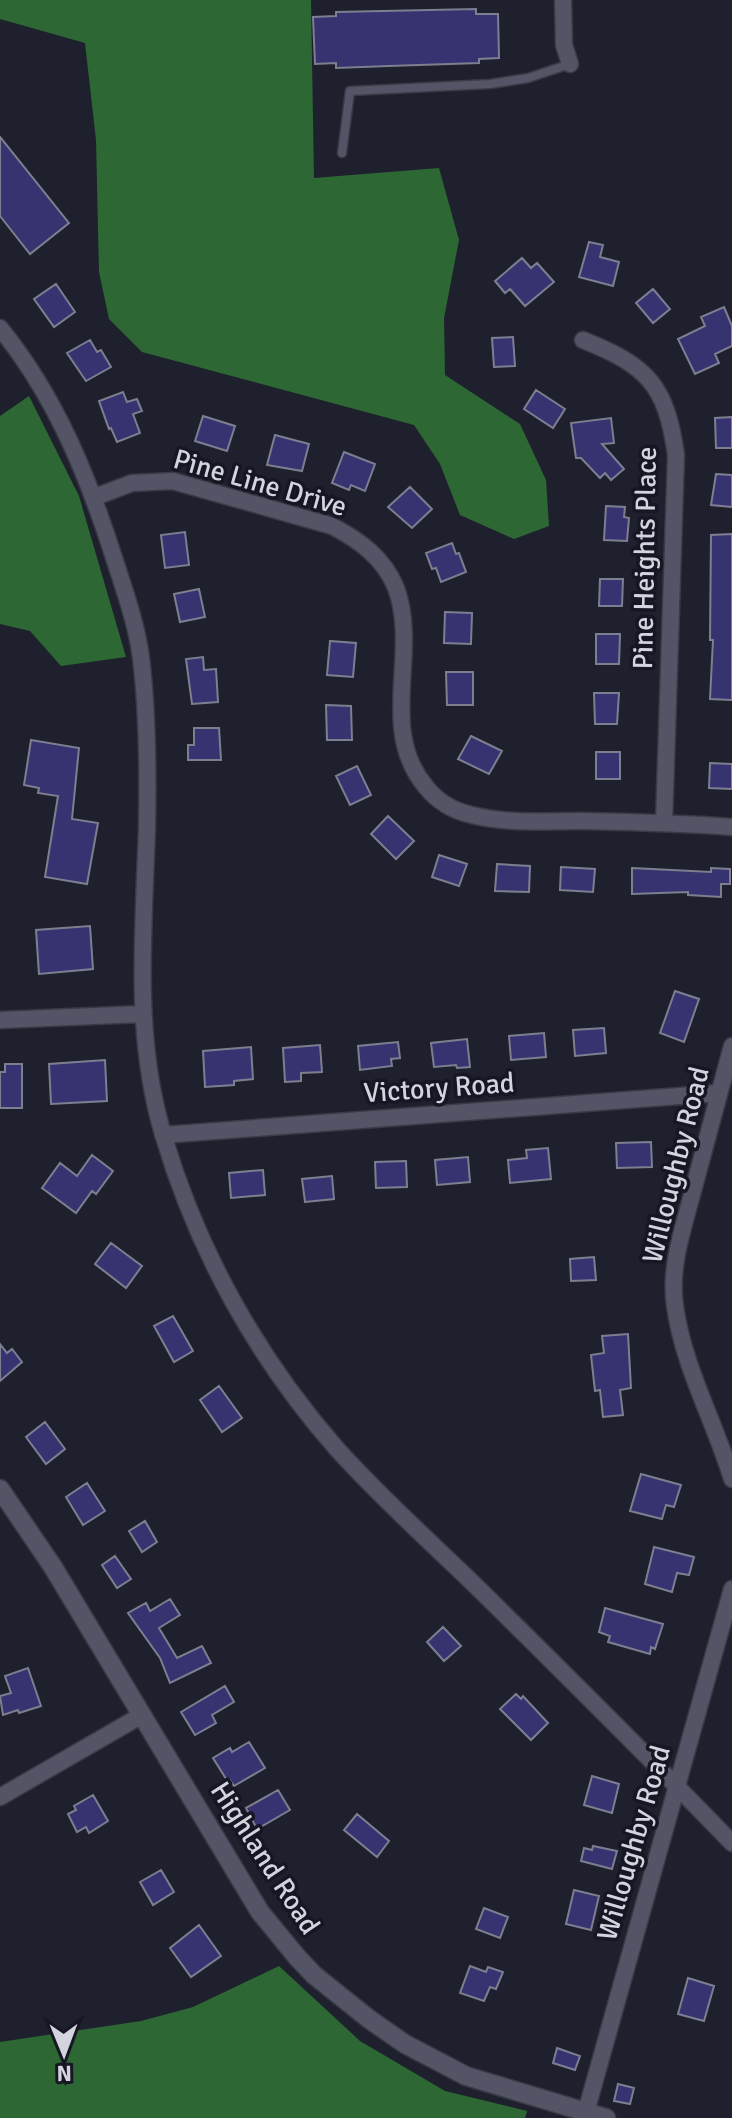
<svg xmlns="http://www.w3.org/2000/svg" width="732" height="2118" font-family="Signika,sans-serif">
<rect width="100%" height="100%" fill="#1f202e"/>
<path fill="#2d6733" d="M0,0H311L314,178L439,168L459,240L444,318L445,375L520,424L546,480L549,526L514,539L460,515L440,464L414,425L142,352L109,319L99,272L96,140L85,43L0,19Z
M29,396L79,496L126,657L61,666L30,631L0,624V416Z
M279,1966L360,2041L445,2091L527,2111L525,2118H0V2042L141,2021L193,2007Z"/>
<path fill="#363370" stroke="#7d7e90" stroke-width="2" d="M476,9V14H498L499,58L479,59V63L389,66L336,68V63L315,64L313,17L336,16V12Z
M0,137L69,223L30,254L0,216Z
M589,242L603,245L600,257L619,262L613,286L579,277Z
M522,258L531,268L537,263L554,282L525,306L510,289L505,293L495,281Z
M56,284L75,312L54,327L34,299Z
M653,289L670,309L653,323L636,303Z
M724,307L732,326V346L715,354L719,363L695,374L678,339L705,326L701,317Z
M513,337L515,366L494,367L492,338Z
M90,340L97,352L101,350L111,367L86,381L67,353Z
M536,390L565,409L553,428L524,409Z
M123,392L127,402L137,399L142,411L133,414L140,433L117,442L111,428L109,429L99,401Z
M203,416L235,426L227,451L195,441Z
M732,417V448H716L715,418Z
M611,418L614,443L602,444L624,469L611,480L605,473L600,478L581,458H576L571,423Z
M275,435L309,444L302,471L267,465Z
M344,452L375,464L365,491L351,485L349,490L332,483Z
M716,474L732,475V507L711,505Z
M410,487L432,509L412,528L388,507Z
M606,506L625,507L624,517L629,518L627,541L604,540Z
M185,532L189,565L165,568L161,535Z
M732,534V700L710,699L713,640H710L711,535Z
M452,543L456,554L459,553L466,572L441,582L436,568L432,569L426,553Z
M600,579H623L622,606H599Z
M199,589L205,617L180,622L174,594Z
M445,612L472,613L471,644L444,643Z
M596,634H620L619,664H596Z
M330,641L356,643L353,677L327,675Z
M203,657L204,670L216,669L218,702L192,704L186,659Z
M446,672H473V705H447Z
M594,693H619L617,724H595Z
M326,705L351,706L352,740H327Z
M194,728H219L221,760H188V745H194Z
M471,736L502,751L489,774L458,759Z
M31,740L79,748L72,819L98,823L87,884L45,877L58,796L38,793L39,788L24,785Z
M596,752H620V779H596Z
M710,763L732,764V789L709,788Z
M357,766L371,795L350,805L336,776Z
M388,816L414,841L396,859L371,834Z
M439,855L467,864L459,886L432,877Z
M497,864L530,866L529,892L495,891Z
M561,867L595,869L593,892L560,890Z
M632,868L711,872V868L730,869V884H721V897L688,895V892L632,894Z
M90,926L93,969L39,974L36,930Z
M675,991L699,999L684,1042L660,1033Z
M604,1028L606,1053L575,1056L573,1030Z
M544,1033L546,1057L511,1060L509,1036Z
M467,1039L470,1067L457,1068L456,1065L434,1067L431,1043Z
M398,1042L400,1058L391,1059L392,1066L360,1070L358,1046Z
M320,1045L322,1072L301,1073V1081L285,1082L283,1048Z
M251,1047L253,1079L234,1081V1085L205,1087L203,1051Z
M105,1060L107,1101L51,1104L49,1064Z
M5,1064H22V1108H0V1072H5Z
M651,1142L652,1167L617,1168L616,1143Z
M548,1148L551,1179L510,1183L508,1160L527,1158L526,1150Z
M92,1155L113,1171L96,1194L92,1191L76,1213L42,1188L60,1163L77,1176Z
M468,1157L470,1182L437,1185L435,1160Z
M406,1161L407,1187L376,1188L375,1162Z
M263,1170L265,1195L231,1198L229,1173Z
M332,1176L334,1199L305,1202L302,1179Z
M111,1243L142,1266L126,1288L95,1264Z
M594,1257L596,1280L571,1281L570,1259Z
M173,1316L193,1351L174,1362L154,1326Z
M628,1334L631,1388L620,1390L623,1415L603,1417L600,1390L595,1391L591,1355L604,1353L602,1336Z
M0,1344L7,1353L12,1349L22,1362L0,1381Z
M219,1386L242,1418L222,1432L200,1400Z
M45,1422L65,1449L46,1464L26,1437Z
M641,1474L681,1485L674,1507L666,1505L662,1519L630,1511Z
M87,1483L105,1511L83,1525L66,1497Z
M145,1521L157,1542L142,1552L129,1531Z
M654,1547L694,1557L689,1575L677,1573L672,1592L645,1584Z
M115,1556L131,1579L117,1588L102,1565Z
M170,1599L180,1615L159,1628L177,1658L202,1646L211,1663L170,1683L160,1658L128,1613L146,1603L150,1611Z
M605,1608L663,1624L655,1649L651,1647L650,1654L608,1642L610,1636L599,1632Z
M443,1627L461,1646L444,1661L427,1642Z
M28,1668L41,1706L19,1713L18,1710L3,1715L0,1696L11,1693L5,1676Z
M225,1686L234,1702L212,1715L216,1723L195,1735L181,1712Z
M516,1694L521,1699L523,1696L548,1723L531,1740L500,1709Z
M249,1742L265,1768L234,1786L230,1780L228,1782L213,1758L230,1748L232,1752Z
M592,1776L619,1784L612,1813L584,1805Z
M278,1790L290,1810L257,1829L246,1808Z
M93,1795L108,1821L89,1833L86,1827L77,1832L68,1814L76,1810L74,1806Z
M357,1814L389,1841L377,1857L344,1830Z
M593,1846L617,1851L612,1869L581,1861L584,1848L592,1850Z
M161,1870L174,1892L153,1905L140,1882Z
M574,1890L599,1896L591,1930L566,1924Z
M484,1908L508,1917L500,1938L476,1929Z
M199,1925L221,1956L191,1977L170,1948Z
M470,1966L486,1972L488,1967L503,1972L496,1989L490,1987L484,2001L460,1993Z
M688,1978L714,1986L704,2021L678,2014Z
M557,2048L580,2056L575,2070L553,2063Z
M618,2084L634,2088L630,2104L614,2101Z"/>
<g fill="none" stroke-linecap="round" stroke-linejoin="round">
<defs>
<path id="service" d="M342,153L350,91L490,84L528,78L570,64"/>
<path id="minor" d="M563,0L564,45L570,64
M0,328C57,398 89,479 116,564C126,595 137,626 141,658C148,714 148,771 147,826C144,929 133,1034 163,1134C197,1250 257,1358 337,1449C382,1499 434,1545 482,1592C566,1675 650,1758 732,1843
M583,340C648,366 666,385 676,455L664,822
M95,497L132,483L173,481L332,526C359,540 384,558 396,588C420,653 377,729 426,787C437,801 454,811 472,815C507,824 545,821 580,821C631,822 681,823 732,827
M0,1020L142,1014
M732,1046C719,1093 707,1140 694,1187C684,1226 669,1266 675,1306C683,1366 715,1422 732,1479
M163,1135L719,1093
M0,1797L142,1715
M586,2112L732,1589"/>
<path id="tertiary" d="M0,1489L53,1567L260,1912L297,1957L314,1975L369,2019L405,2044L466,2076L606,2118"/>
</defs>
<use href="#service" stroke="#393a45" stroke-width="11"/>
<use href="#minor" stroke="#393a45" stroke-width="19"/>
<use href="#tertiary" stroke="#393a45" stroke-width="21"/>
<use href="#service" stroke="#535465" stroke-width="8"/>
<use href="#minor" stroke="#535465" stroke-width="16"/>
<use href="#tertiary" stroke="#535465" stroke-width="18"/>
</g>
<g text-anchor="middle" dominant-baseline="central" stroke-width="7" stroke-linejoin="round" paint-order="stroke">
<g font-size="28" fill="#d3d4de" stroke="#161624">
<text transform="translate(260 483) rotate(16)">Pine Line Drive</text>
<text transform="translate(645 558) rotate(-89)">Pine Heights Place</text>
<text transform="translate(439 1088) rotate(-4)">Victory Road</text>
<text transform="translate(676 1165) rotate(-76)">Willoughby Road</text>
<text transform="translate(634 1843) rotate(-74)">Willoughby Road</text>
<text transform="translate(265 1858) rotate(57)">Highland Road</text>
</g>
</g>
<g transform="translate(64 2054) rotate(179)" stroke="#161624" stroke-width="6" paint-order="stroke">
<path d="M0-6L14 30L0 20L-14 30Z" fill="#d3d4de"/>
<text y="-12" font-size="22" font-weight="bold" text-anchor="middle" fill="#d3d4de">N</text>
</g>
</svg>
